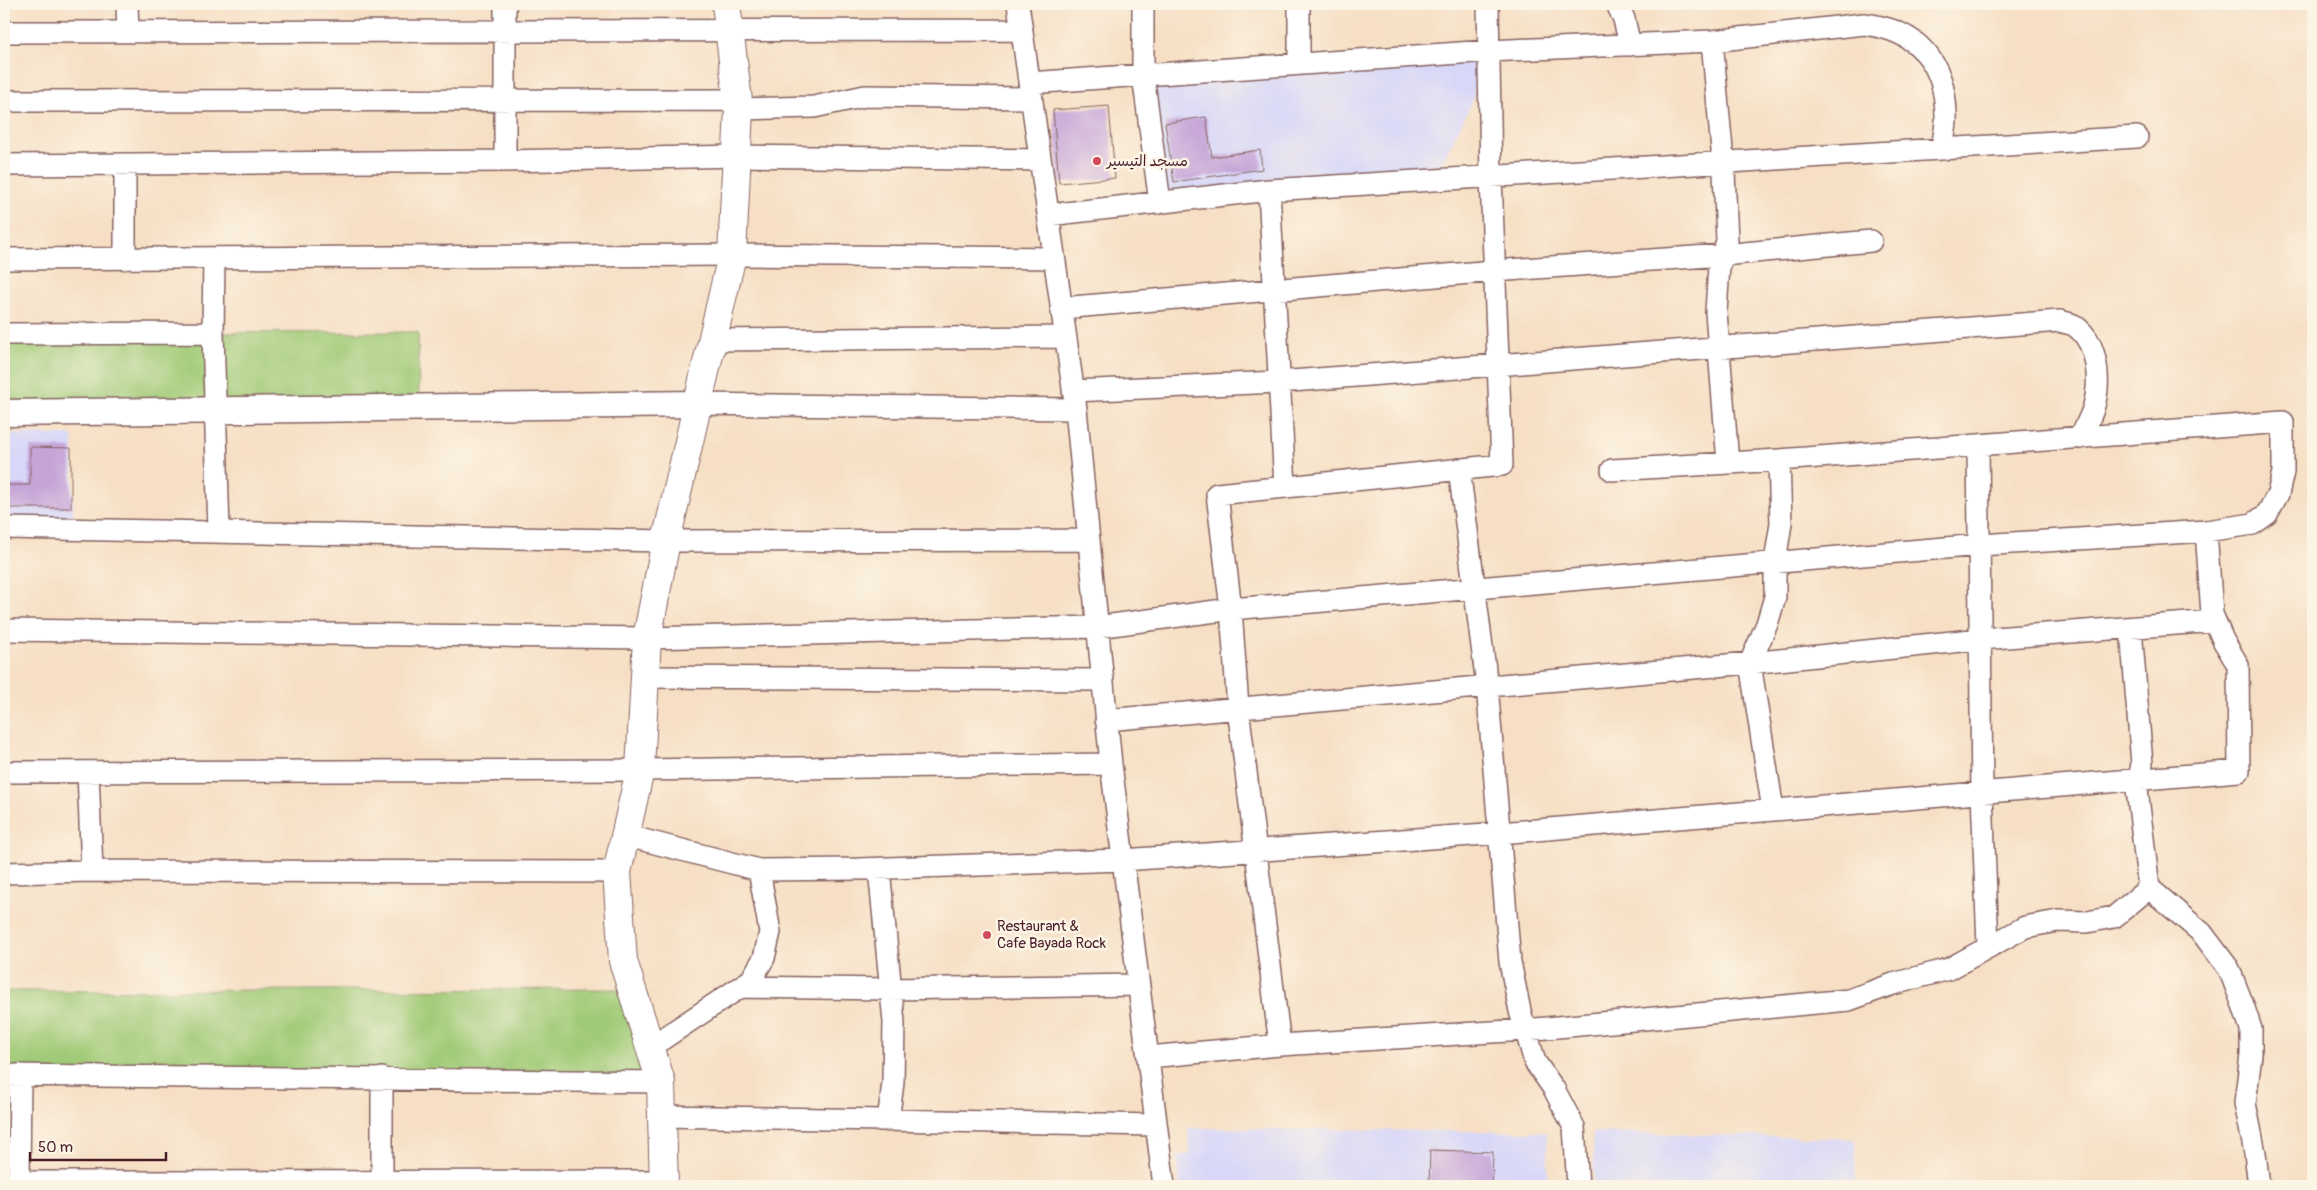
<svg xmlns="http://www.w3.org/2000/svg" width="2317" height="1190" font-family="Pangolin,'Playpen Sans Arabic',sans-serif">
<rect width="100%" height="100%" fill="#fcf5e5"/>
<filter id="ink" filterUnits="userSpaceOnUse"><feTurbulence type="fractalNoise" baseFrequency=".02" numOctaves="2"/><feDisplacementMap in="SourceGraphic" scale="10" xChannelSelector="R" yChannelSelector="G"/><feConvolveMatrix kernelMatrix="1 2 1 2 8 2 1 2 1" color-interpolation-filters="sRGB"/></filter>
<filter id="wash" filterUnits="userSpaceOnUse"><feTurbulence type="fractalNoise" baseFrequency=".0096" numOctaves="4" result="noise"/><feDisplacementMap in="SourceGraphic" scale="20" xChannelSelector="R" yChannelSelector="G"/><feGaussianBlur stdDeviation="1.12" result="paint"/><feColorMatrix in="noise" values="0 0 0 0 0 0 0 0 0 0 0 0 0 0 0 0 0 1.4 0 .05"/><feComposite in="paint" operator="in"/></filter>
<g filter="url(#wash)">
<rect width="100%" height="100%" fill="#f6dfc4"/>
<path fill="#d8d7f8" d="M1475,62L1474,98L1441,165L1162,192L1151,89L1156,84Z
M4,434L73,435V521L4,520Z
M1188,1128L1547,1132L1548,1186H1180L1177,1156L1190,1154Z
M1593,1132L1856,1139L1855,1186H1594Z"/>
<path fill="#a0ca77" stroke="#757451" d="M418,332L419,407L4,413V334Z
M631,989L661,1082L4,1075V991Z"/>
<g id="blocks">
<path fill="#c5a4d8" d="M1109,106L1115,178L1059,183L1053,110Z
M1206,117L1212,157L1260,150L1262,169L1174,182L1165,123Z
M30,447L71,448V508H4V485H30Z
M1430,1150L1493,1152L1492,1186H1429Z"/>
</g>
</g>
<g filter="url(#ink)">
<use href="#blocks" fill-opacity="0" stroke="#866261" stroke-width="1"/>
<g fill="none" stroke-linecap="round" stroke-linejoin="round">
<defs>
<path id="minor" d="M127,4L128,32
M1018,4L1076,409L1111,764L1164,1186
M1143,4V75L1160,203
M1617,4L1624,19L1630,45
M4,32L1022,30
M1712,41L1724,172L1727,241L1719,266L1716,312L1728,463
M1299,64V4
M1029,83L1488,51L1712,41L1864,24C1917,30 1945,61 1946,115C1947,126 1943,138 1942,149
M4,101L738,100
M739,109L814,107L865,96L1032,98
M505,161V4
M4,165L505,161L738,156L1040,160
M1269,190L1285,487
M1048,215L1269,190L2137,137
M214,258L213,333L219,532
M4,259L732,255L1054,258
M125,259V164
M1061,308L1494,271L1723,255L1871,241
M4,334L213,333
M712,340L1065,337
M1073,391L1279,382L2060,321C2065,323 2071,323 2075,326C2099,343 2101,384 2093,409C2090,419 2084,428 2080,438
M697,404L1076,409
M1978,446L1982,794L1988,946
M1459,469L1487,685L1510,962L1520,1011L1535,1062L1554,1089L1574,1127L1578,1186
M4,528L666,541L1088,540
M2131,629L2142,764L2137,789L2149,888L2202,933L2229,969L2243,1005L2251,1029V1055L2245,1103L2255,1153L2259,1186
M4,630L647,638L1097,627L1231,609L1980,545L2206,531L2253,524L2267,514L2278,494L2283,472V422L1779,460L1612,470
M645,677L1102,680
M1106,720L1750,663L1981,639L2215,621
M4,772L640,770L1111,764
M88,772L92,871
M1773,810L1750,663L1767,624L1775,597V562L1781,523L1779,460
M624,835L759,870L859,869L1123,860L1500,833L2239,771L2238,665L2223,640L2212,614L2206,531
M879,869L894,1022L893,1083L888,1121
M4,873L92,871L617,872
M740,987L890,989L1139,985
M1280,1045L1238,708L1231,609L1217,494L1502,465L1491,178L1488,4
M649,1048L751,980L764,958L770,932L759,870
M1148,1057L1280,1045L1525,1030L1849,1000L1893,984L1949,969L2025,927L2058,921L2087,922L2114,917L2149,888
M4,1075L661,1082
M663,1116L1156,1125
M4,1182H126V1186
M19,1182L20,1075
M126,1182L664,1181
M382,1183V1078"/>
<path id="tertiary" d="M4,413L697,404"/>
<path id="secondary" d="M664,1186L661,1082L623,961L617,872L640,770L647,638L666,541L732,255L739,109L726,4"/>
</defs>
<use href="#minor" stroke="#866261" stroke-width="24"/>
<use href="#tertiary" stroke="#866261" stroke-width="29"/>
<use href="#secondary" stroke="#866261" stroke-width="30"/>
<use href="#minor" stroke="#fff" stroke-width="21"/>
<use href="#tertiary" stroke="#fff" stroke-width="26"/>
<use href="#secondary" stroke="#fff" stroke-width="28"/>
</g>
</g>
<g fill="#d1495b" stroke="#fcf5e5" stroke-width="2">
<circle cx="1097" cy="161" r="5"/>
<circle cx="987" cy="935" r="5"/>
</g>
<g text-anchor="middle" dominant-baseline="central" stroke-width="5" stroke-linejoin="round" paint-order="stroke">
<g font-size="15" fill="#4a1f2b" stroke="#fcf5e5" text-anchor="start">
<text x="1107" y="161">مسجد التيسير</text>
<text x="997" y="926">Restaurant &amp;<tspan x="997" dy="17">Cafe Bayada Rock</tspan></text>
</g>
</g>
<rect width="2317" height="1190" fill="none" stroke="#fcf5e5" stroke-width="20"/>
<path d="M30 1152v8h136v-8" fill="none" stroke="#4a1f2b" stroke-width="2.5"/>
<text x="38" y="1152" font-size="15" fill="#4a1f2b" stroke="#fcf5e5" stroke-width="4" paint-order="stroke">50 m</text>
</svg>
